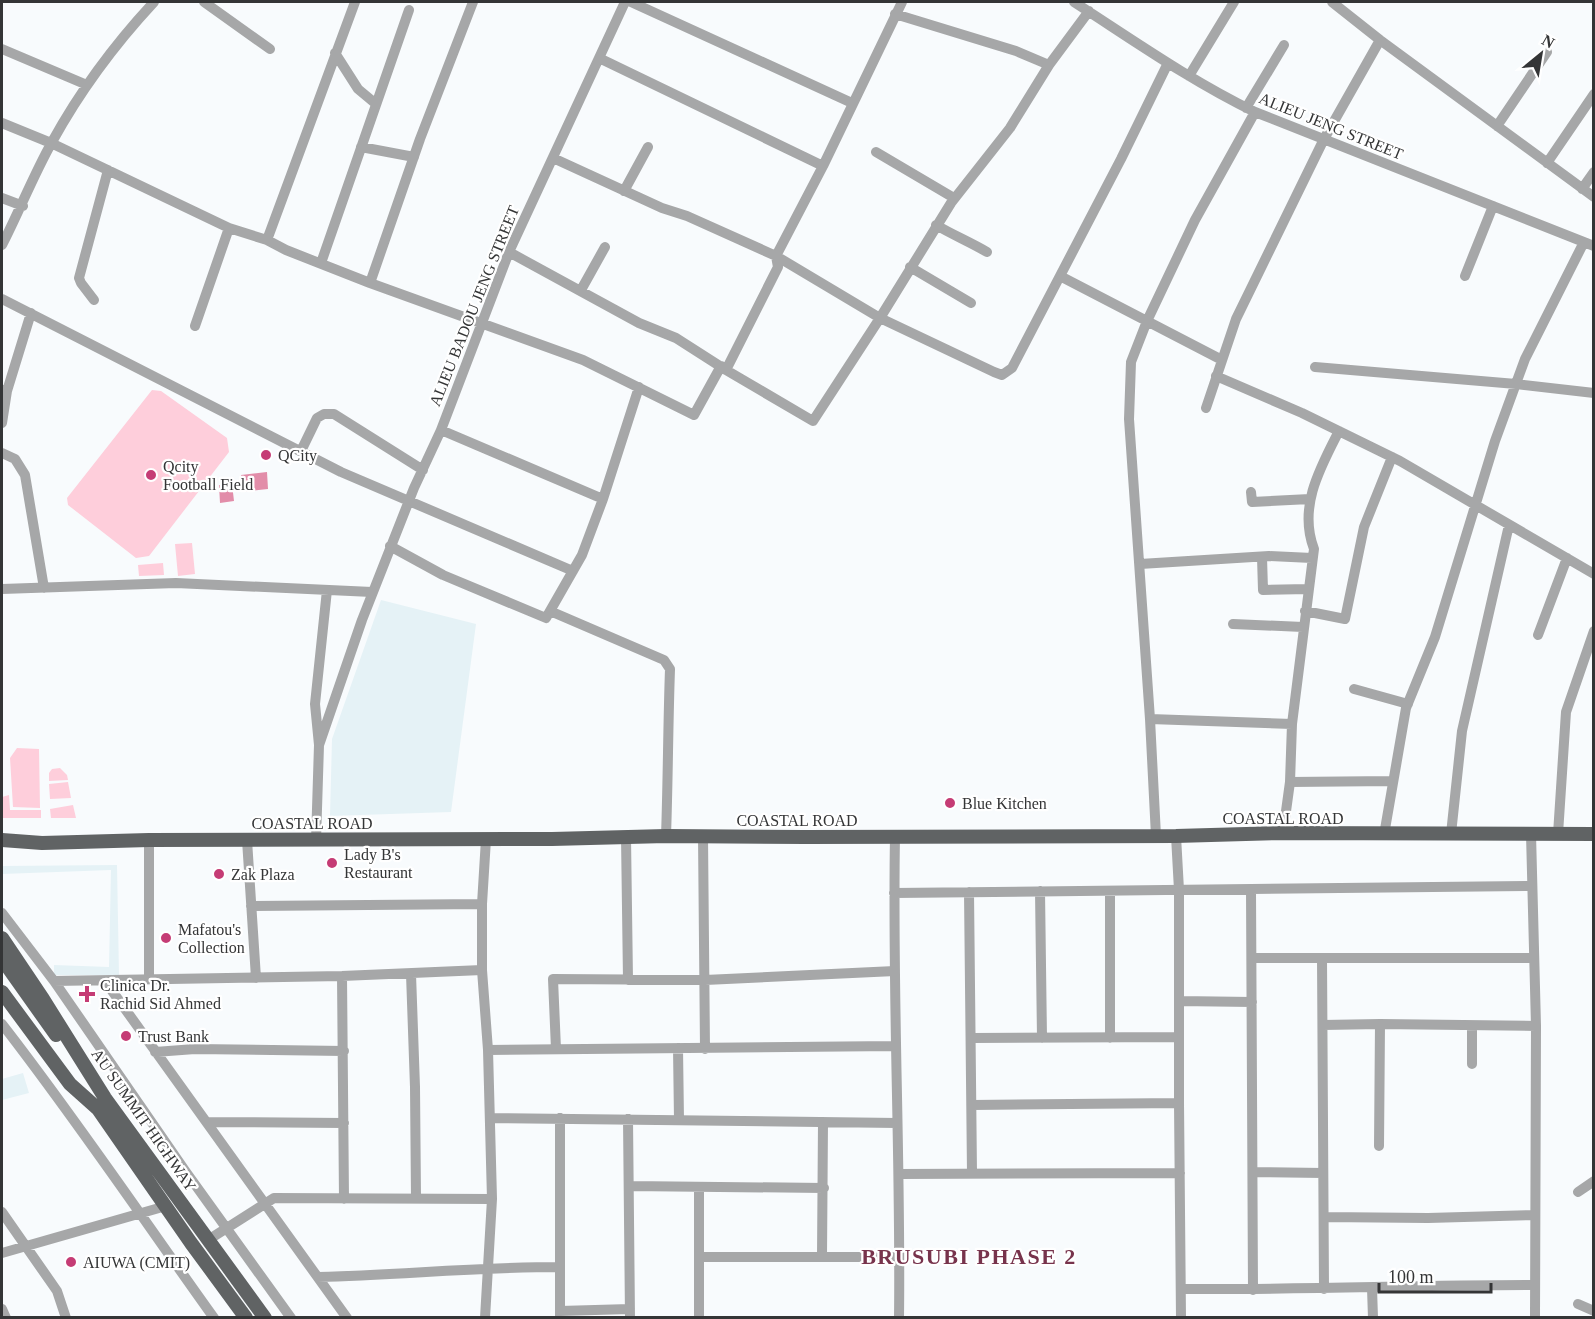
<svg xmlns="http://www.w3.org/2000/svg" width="1595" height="1319" font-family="'Times New Roman',serif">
<rect width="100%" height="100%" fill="#f8fbfd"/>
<path fill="#e5f2f6" d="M381,600L476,624L451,812L330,816L332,739Z
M117,865L119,975H54V965L109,967L111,870L2,874V866Z
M23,1073L29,1093L2,1100V1079Z"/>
<path fill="#fecedb" d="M152,390L161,391L227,438L229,452L149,556L136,558L68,505L67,498Z
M192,543L195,574L178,576L175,544Z
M163,563L164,575L139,576L138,565Z
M17,748L39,749L40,808L13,807L10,758Z
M60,768L67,775L68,780L49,781V773L52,769Z
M68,782L71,798L50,799L49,784Z
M9,795L10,810H41V818H2V797Z
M73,805L76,818H51L50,809Z"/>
<path fill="#e28da9" d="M267,472L268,489L242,492L241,475Z
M228,484H232L234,501L220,503L219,485H223V489H228Z"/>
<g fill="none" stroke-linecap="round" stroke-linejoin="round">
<path stroke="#a6a7a8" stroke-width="10" d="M204,2L270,49
M631,2L852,103
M1074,2C1133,40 1191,81 1255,112L1594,246
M1332,2L1380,40L1594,197
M895,14L1016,51L1049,65
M2,49L87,85
M335,53L358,89L376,104
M599,58L823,166
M1189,76L1234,2
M1246,108L1284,45
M2,123L51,143L229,228L267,240L286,250L370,283L583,360L694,415L721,366
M1497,126L1547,52
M361,147L414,157
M876,152L954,198
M553,158L662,208L687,216L776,256L880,318L951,203L1010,128L1049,65L1089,11
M1547,163L1594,94
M1582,189L1594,172
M624,191L648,147
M2,198L23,206
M936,225C953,235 970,242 987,252
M267,240L355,2
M2,245C19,212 33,176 52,142C80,91 114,45 154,2
M509,252L639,323L676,338L726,370L778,267L776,256L823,166L902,2
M321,263L409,10
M910,267L971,303
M1060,276L1222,360
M1465,276L1493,206
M370,283L420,139L473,2
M581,290L605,247
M2,299L341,472L573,571
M94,300L81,283L79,278L108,170
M195,326L229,228
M1315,367L1516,384L1594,393
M726,370L813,421L880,318L994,372L1002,375L1012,368L1121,159L1168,63
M1216,376L1302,413L1400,461L1594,574
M2,390L7,391L31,313
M1206,408L1236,319L1324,139L1380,40
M2,423L7,391
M441,430L603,499
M301,451L317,418L324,414H334L423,470
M2,453L15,459L25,475L44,588
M1251,492L1252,502L1310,499
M390,546L443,575L546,618L582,555L603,499L639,387
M1262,557L1263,590L1308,589
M1140,564L1269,556L1312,558
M2,589L176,583L372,592
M550,611L664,660L670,669C668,725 668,780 666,836
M1305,611L1345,619L1364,527L1392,457
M1233,624L1303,627
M1538,635L1567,558
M1354,689L1408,704
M1150,719L1292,724
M319,745L362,620L414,488L441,430L509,252L625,2
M1290,782L1393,781
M1283,833L1290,782L1292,724L1314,549C1298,507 1320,468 1339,431
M1451,834L1462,731L1509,525
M1531,834L1536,1026L1535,1318
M1558,834L1566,712L1594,631
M1384,835L1406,708L1435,637L1495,441L1525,359L1584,242
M703,836L705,1049
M1156,836L1150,719L1129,419L1131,362L1147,321L1195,220L1255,112
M1176,836L1179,890V1103L1181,1318
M626,837L628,980
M895,837C892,997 901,1157 899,1318
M247,840L256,978
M316,841L319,745L315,704L327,590
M1251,890L1253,1290
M1040,891L1042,1038
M969,892L972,1173
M894,893L1532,886
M251,906L482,904
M2,913L54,981L186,1172L291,1318
M1252,958H1534
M1322,958L1324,1289
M411,974L415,1087L416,1198
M342,976L344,1199
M149,979V840
M54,981L342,976L482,970
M105,981L347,1318
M1179,1001L1252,1002
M2,1024C76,1119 143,1219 214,1318
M1323,1025L1380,1024
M972,1038L1179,1037
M1110,1038V891
M678,1048L679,1120
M556,1049L553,979L705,980L895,971
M488,1050L896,1046
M155,1052L195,1049L344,1051
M1472,1064V1026
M972,1105L1179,1103
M490,1118L897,1123
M628,1119L630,1318
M207,1122L344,1123
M1379,1146L1380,1024L1536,1026
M1253,1172L1323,1173
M899,1174L1180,1173
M629,1186L824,1188
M1578,1192L1594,1181
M2,1212L57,1291L66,1318
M1324,1217L1428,1218L1535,1215
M208,1240L274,1198L492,1199
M2,1253L166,1206
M822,1256L823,1122
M699,1257H899
M318,1277C399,1275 479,1267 560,1267
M1372,1288L1373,1318
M1181,1289C1299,1290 1417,1285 1535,1285
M1578,1304L1594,1311
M2,1309L6,1318
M560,1311L630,1309
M485,1318L492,1199L488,1050L482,970V904L486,839
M560,1318V1118
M699,1318V1187"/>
<path stroke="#606364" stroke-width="14" d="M2,840L42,843L149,840L552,839L666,836L805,837L1176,836L1283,833L1594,834
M2,938L43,999L105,1098L265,1318
M2,959L56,1035
M2,992L70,1084L98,1109L191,1243L246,1318"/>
</g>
<g fill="#c53c75" stroke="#fff" stroke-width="2">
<circle cx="266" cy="455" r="6"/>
<circle cx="151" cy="475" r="6"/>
<circle cx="950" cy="803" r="6"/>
<circle cx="332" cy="863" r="6"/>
<circle cx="219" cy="874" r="6"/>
<circle cx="166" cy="938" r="6"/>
<path d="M84 985h6v6h6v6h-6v6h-6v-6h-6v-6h6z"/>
<circle cx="126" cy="1036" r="6"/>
<circle cx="71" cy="1262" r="6"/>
</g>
<g text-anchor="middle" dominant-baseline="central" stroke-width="4.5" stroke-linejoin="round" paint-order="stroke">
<g font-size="16" fill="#343536" stroke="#fff">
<text transform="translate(1331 126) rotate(22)">ALIEU JENG STREET</text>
<text transform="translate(474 306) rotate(-68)">ALIEU BADOU JENG STREET</text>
<text x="1283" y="818">COASTAL ROAD</text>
<text x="797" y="820">COASTAL ROAD</text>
<text x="312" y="823">COASTAL ROAD</text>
<text transform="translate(144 1120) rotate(55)">AU SUMMIT HIGHWAY</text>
</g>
<g font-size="16" fill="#343536" stroke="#fff" text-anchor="start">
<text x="278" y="455">QCity</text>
<text x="163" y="466">Qcity<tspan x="163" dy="18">Football Field</tspan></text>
<text x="962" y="803">Blue Kitchen</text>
<text x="344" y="854">Lady B's<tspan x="344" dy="18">Restaurant</tspan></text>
<text x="231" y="874">Zak Plaza</text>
<text x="178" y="929">Mafatou's<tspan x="178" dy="18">Collection</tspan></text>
<text x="100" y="985">Clinica Dr.<tspan x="100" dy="18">Rachid Sid Ahmed</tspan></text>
<text x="138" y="1036">Trust Bank</text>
<text x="83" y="1262">AIUWA (CMIT)</text>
</g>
<g font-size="22" font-weight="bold" letter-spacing="1.5" fill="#77334c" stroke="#fff">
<text x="969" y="1256">BRUSUBI PHASE 2</text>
</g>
</g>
<rect width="1595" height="1319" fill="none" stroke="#343536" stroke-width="6"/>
<g transform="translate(1541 54) rotate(30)" stroke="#ffffff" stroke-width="4.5" paint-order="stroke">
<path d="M0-4.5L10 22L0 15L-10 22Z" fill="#343536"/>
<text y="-9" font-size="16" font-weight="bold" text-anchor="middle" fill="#343536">N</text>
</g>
<path d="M1379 1283v9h112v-9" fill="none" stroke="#343536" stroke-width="3"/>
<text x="1388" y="1283" font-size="18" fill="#343536" stroke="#ffffff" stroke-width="4.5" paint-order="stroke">100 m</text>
</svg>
